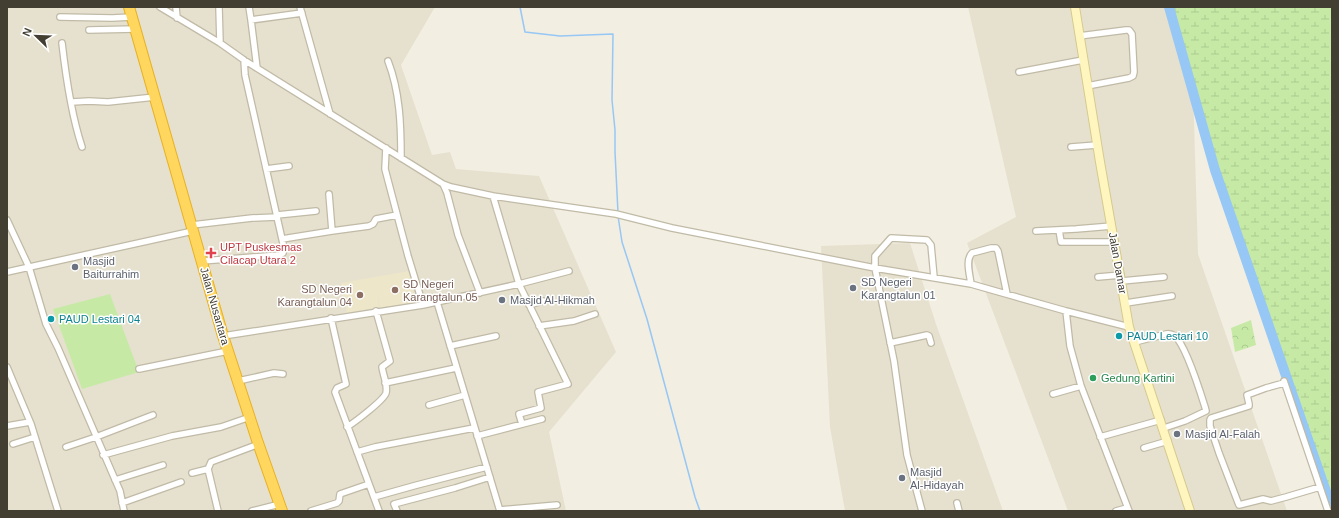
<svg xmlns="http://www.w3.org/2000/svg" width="1339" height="518" font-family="Helvetica,sans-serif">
<defs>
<pattern id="forest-crowns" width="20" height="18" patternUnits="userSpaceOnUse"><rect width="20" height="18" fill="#c6eaa6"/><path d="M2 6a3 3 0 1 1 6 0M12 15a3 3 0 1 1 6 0" fill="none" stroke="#abca8f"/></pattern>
<pattern id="wetland-marsh" width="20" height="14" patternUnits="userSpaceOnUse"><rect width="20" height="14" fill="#c6eaa6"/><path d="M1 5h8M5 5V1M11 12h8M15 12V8" fill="none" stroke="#abca8f"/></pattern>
</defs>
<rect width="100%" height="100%" fill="#f2eee1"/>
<path fill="#e6e1cf" d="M7,7H435L401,65L432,155L450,152L456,169L539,176L616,352L549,432L566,511H7Z
M968,7H1174L1193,88L1198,254L1287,511H1068L967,243L1016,217Z
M910,243L936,324L1003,511H845L830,427L821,246Z"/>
<path fill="#ede6c9" d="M409,271L415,302L380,308L377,289L379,307L347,313L341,283Z"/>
<path fill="#c6eaa6" d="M110,294L139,372L82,389L53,309Z"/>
<path fill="url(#forest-crowns)" d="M1251,320L1256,345L1235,352L1231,328Z"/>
<path fill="url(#wetland-marsh)" d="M1173,7H1332V505L1193,92Z"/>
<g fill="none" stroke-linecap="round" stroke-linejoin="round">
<path stroke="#97c7f5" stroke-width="1.5" d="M520,7L525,32L560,36L613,34L612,100L615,130V152L618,213
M618,216L622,242L647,319L695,497L700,511"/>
<path stroke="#97c7f5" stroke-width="10" d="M1169,7L1215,170L1332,509"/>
<defs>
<path id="street" d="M160,7L220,43L244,60L443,184L451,187L493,196L616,214L672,228L875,268V256L891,238L927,240L931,245L934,277
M176,7L177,18
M219,7L220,43
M249,7L251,20L302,13
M300,7L330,114
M60,17L112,18L132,17
M251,20L257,68
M89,30L136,29
M1079,36L1126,30H1129L1132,34L1134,72L1133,76L1129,78L1087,86
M62,43C66,78 71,114 82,147
M388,61C400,92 401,125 401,158
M1019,72L1083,60
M72,102L89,101L108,102L155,97
M1071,147L1097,145
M386,148L385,169L408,256L423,305
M266,169L289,166
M443,184L447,193L458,235L480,293
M329,194L332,231L369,226L373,224L376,219L397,215
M277,215L316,211
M7,220L29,267L46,324L58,348L120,491L124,511
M192,225L252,218L277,217
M1059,230L1061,242H1115
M1036,231L1076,229L1112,226
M282,239L332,231
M202,261L280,255L283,253L284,248L245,75L244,60
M7,272L193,231
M1098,277L1121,275
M1122,281L1164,277
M971,284C970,275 965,260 972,253L991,248H996L998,251L1007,294
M437,302L500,511
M1126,303L1172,296
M529,305L543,301
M1066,311L1070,346L1081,386L1129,511
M331,318L346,384L337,388L335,392L379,511
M539,326L574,321L595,314
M223,336L423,305L519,284L493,196
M1135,342L1166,334C1170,333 1172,334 1175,336C1186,346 1200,391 1205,407L1206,411L1185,421L1164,428
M890,343L927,335L929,336L931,343
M450,346L496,336
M7,367L31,424L58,511
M139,369L228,351
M238,381L274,373L283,374
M1284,381L1328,511
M385,383L456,368
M1284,383L1266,388L1247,395L1249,404V406L1211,418L1210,420V426L1219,453L1239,505L1263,499L1271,501L1286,497L1320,487
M1053,394L1081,386
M429,405L465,395
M522,424L519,414L541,408L538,392L568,384L519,284L569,271
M7,426L30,422
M347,427C355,422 384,400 386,393C388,385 383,375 382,367L390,361L376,311
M477,436L542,419
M96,437L153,415
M1100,437L1161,420
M13,444L35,437
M66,447L96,437
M1144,448L1168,441
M357,452L375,447L474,428
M103,455L172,436L221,427L250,417
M208,469L218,511
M192,473L208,469L211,462L259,444
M115,480L163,465
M374,497L417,485L487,467
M122,503L181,482
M957,503L959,511
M500,510L557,505
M252,511L280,504
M311,511L337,503L339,501L340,494L369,484
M397,511L394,504L455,488L490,477
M922,511L907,455L894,361L875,268L971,284L1066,311L1129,327
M1116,511L1127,508"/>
<path id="secondary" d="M1075,7L1100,162L1129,327L1190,511"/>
<path id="highway" d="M129,7L223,336L258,443L282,511"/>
</defs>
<use href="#street" stroke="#c0baa6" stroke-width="8"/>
<use href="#secondary" stroke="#d5c98d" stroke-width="10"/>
<use href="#highway" stroke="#e8b125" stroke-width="12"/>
<use href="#street" stroke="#fff" stroke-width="5.5"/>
<use href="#secondary" stroke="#fff5be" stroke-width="8"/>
<use href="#highway" stroke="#ffd75f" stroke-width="10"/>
</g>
<path fill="#e0444e" stroke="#fff" stroke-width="1.5" d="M209 247h4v4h4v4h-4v4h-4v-4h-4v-4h4z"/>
<g fill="#6b7280" stroke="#fff" stroke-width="1.5">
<circle cx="75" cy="267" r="4"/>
<circle cx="853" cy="288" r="4"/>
<circle cx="502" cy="300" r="4"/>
<circle cx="1177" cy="434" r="4"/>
<circle cx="902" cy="478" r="4"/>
</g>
<g fill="#8d6e63" stroke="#fff" stroke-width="1.5">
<circle cx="395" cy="290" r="4"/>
<circle cx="360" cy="295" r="4"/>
</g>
<g fill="#0f9aa8" stroke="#fff" stroke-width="1.5">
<circle cx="51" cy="319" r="4"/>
<circle cx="1119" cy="336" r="4"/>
</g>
<circle fill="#2e9e5b" stroke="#fff" stroke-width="1.5" cx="1093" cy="378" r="4"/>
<g text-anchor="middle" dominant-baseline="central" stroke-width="3" stroke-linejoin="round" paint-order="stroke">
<g font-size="11" fill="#be3a42" stroke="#fff" text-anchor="start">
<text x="220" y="247">UPT Puskesmas<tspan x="220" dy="13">Cilacap Utara 2</tspan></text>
</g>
<g font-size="11" fill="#5b616d" stroke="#fff" text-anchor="start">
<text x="83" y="261">Masjid<tspan x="83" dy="13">Baiturrahim</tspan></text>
<text x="861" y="282">SD Negeri<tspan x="861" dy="13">Karangtalun 01</tspan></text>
<text x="510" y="300">Masjid Al-Hikmah</text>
<text x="1185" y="434">Masjid Al-Falah</text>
<text x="910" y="472">Masjid<tspan x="910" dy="13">Al-Hidayah</tspan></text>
</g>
<g font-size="11" fill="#433e32" stroke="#fff">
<text transform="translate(1118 263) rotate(80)">Jalan Damar</text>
<text transform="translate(215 306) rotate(74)">Jalan Nusantara</text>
</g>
<g font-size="11" fill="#785e54" stroke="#fff" text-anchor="start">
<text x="403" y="284">SD Negeri<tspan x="403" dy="13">Karangtalun 05</tspan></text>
<text x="352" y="289" text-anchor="end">SD Negeri<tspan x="352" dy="13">Karangtalun 04</tspan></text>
</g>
<g font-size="11" fill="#0d838f" stroke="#fff" text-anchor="start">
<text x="59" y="319">PAUD Lestari 04</text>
<text x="1127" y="336">PAUD Lestari 10</text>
</g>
<g font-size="11" fill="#27864d" stroke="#fff" text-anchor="start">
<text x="1101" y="378">Gedung Kartini</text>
</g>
</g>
<rect width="1339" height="518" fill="none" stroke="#433e32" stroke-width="16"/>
<g transform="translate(36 36) rotate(293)" stroke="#ffffff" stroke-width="3" paint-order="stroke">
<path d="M0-3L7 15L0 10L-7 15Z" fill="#433e32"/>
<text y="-6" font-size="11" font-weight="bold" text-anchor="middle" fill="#433e32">N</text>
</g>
</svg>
